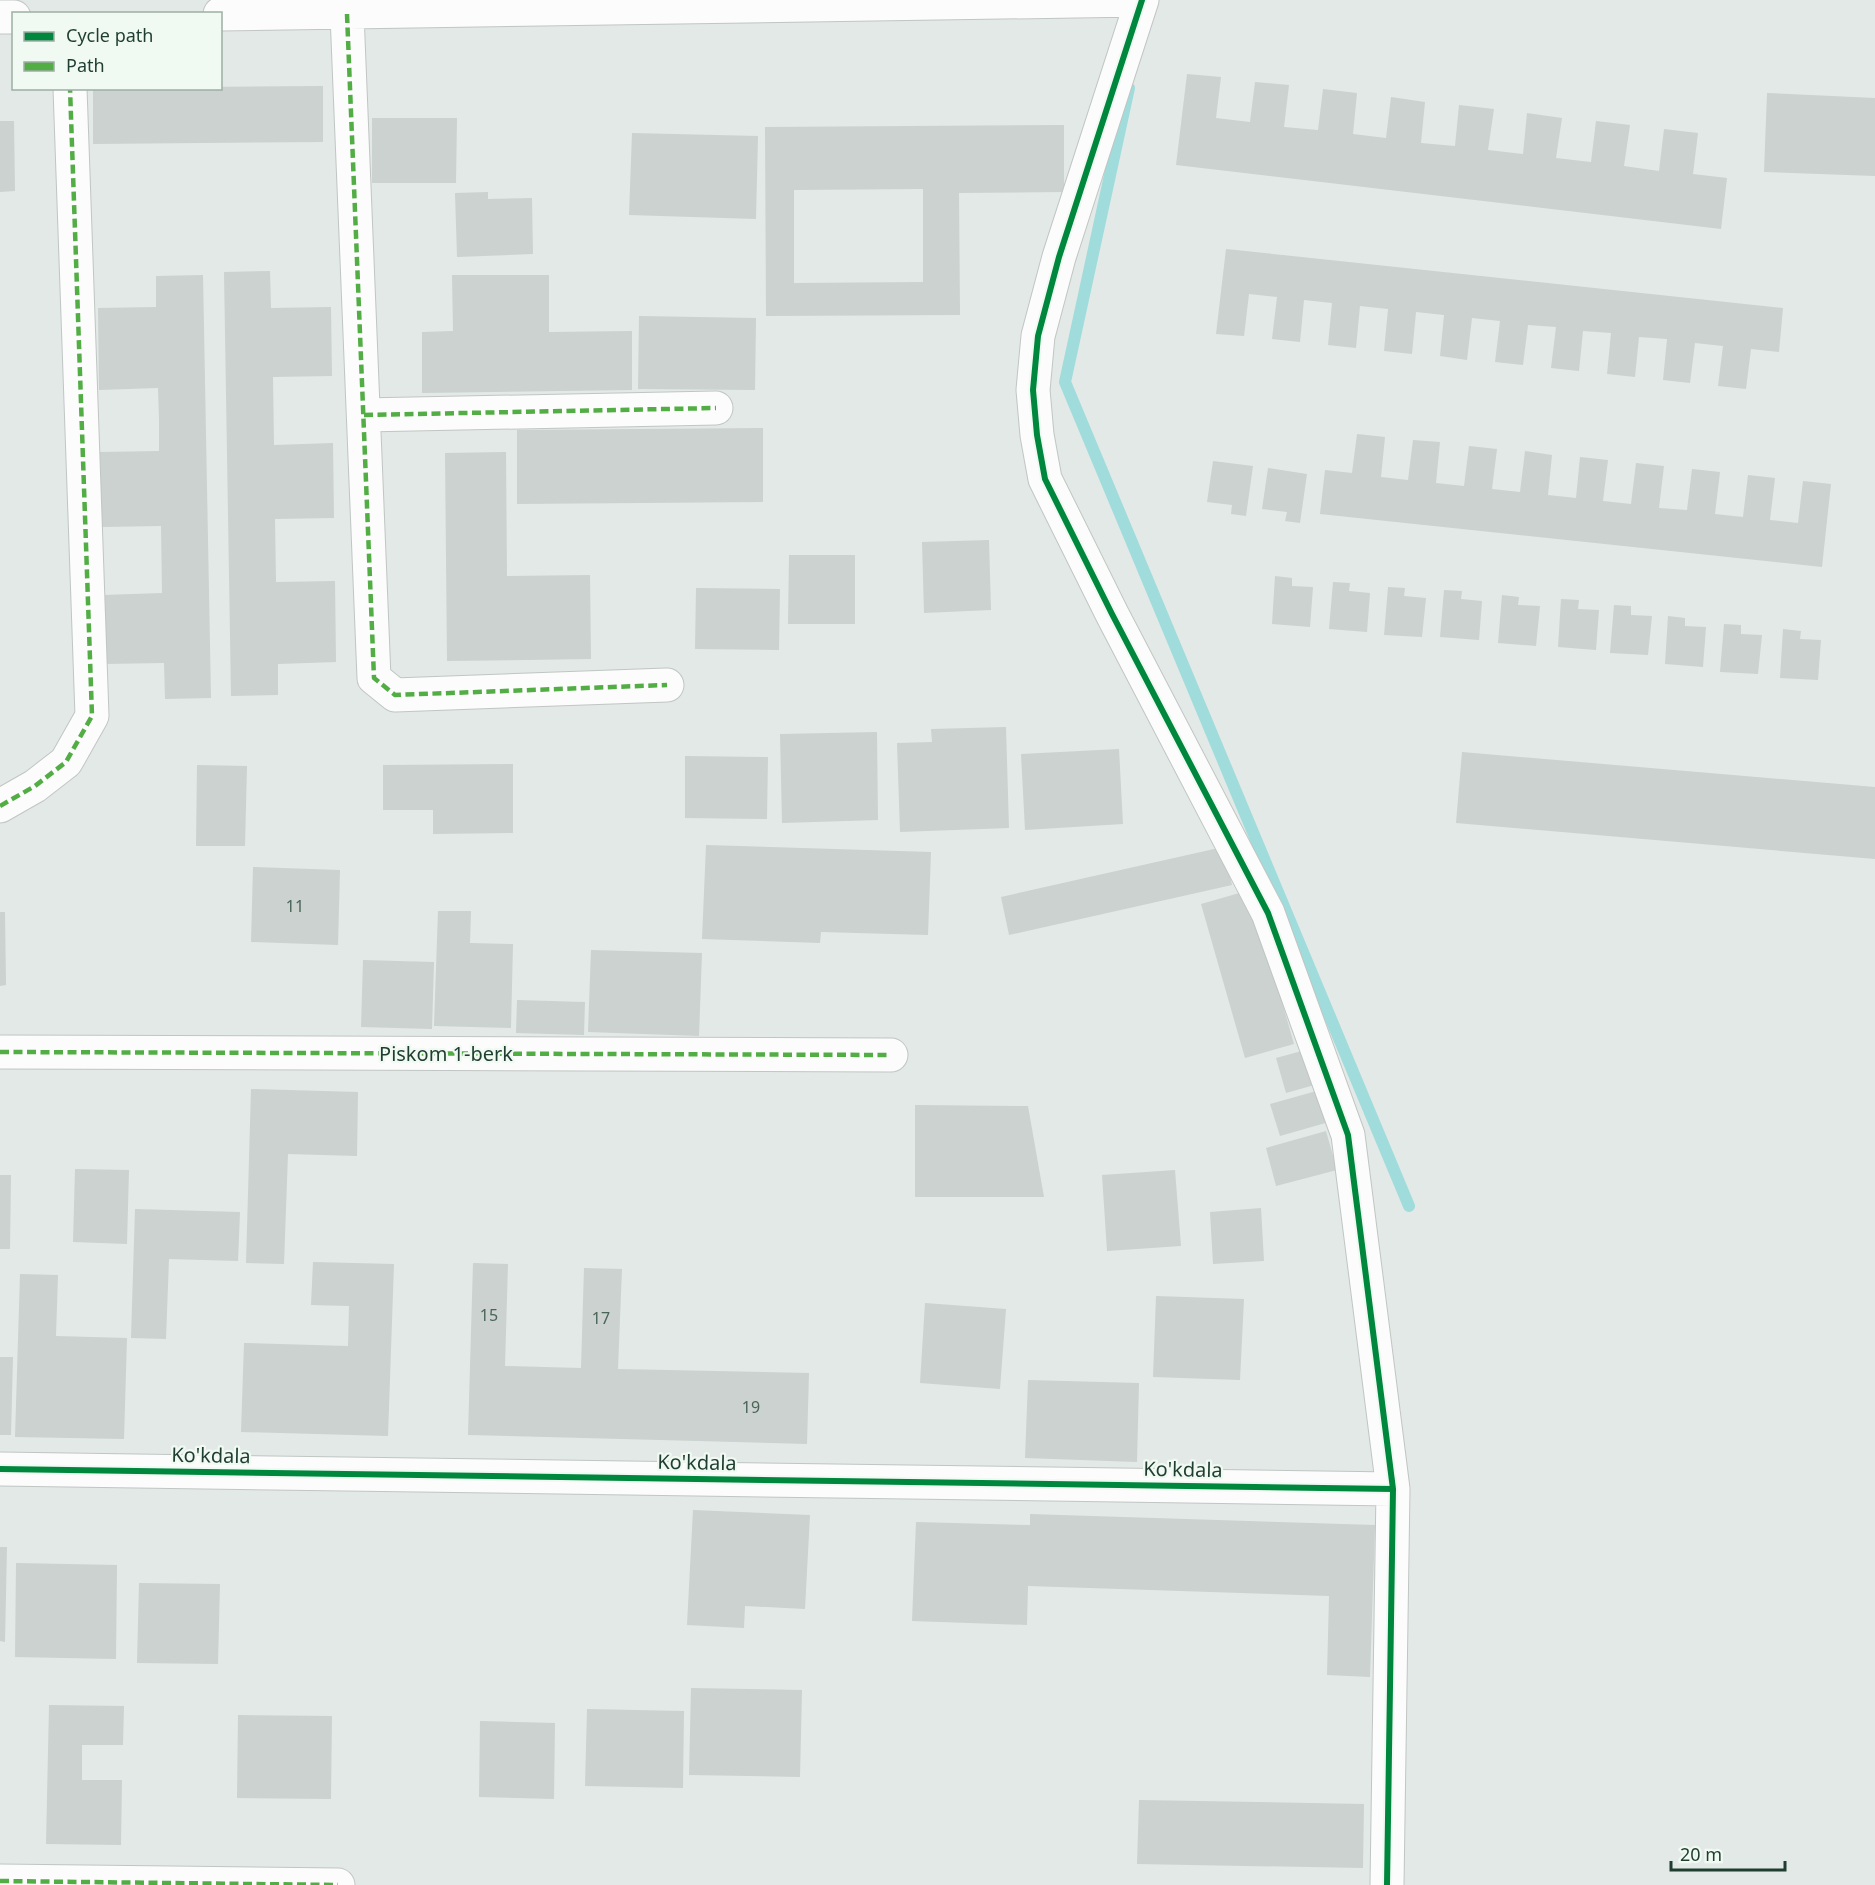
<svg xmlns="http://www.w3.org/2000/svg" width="1875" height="1885" font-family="'Noto Sans',sans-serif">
<rect width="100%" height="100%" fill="#e3e9e6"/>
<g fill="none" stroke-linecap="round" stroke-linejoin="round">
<path stroke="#a0dcdb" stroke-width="12" d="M1129,88L1065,382L1409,1206"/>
</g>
<path fill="#cbd2cf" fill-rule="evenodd" d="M1187,74L1221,77L1216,118L1250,122L1255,82L1289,85L1284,127L1318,130L1323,89L1357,93L1353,134L1386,138L1391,97L1425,102L1421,143L1455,146L1459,105L1494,109L1488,150L1523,154L1527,113L1562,118L1556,158L1591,162L1596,121L1630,125L1624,166L1659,171L1664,129L1698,133L1693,174L1727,178L1721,229L1176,165Z
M323,86V142L93,144V88Z
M1767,93L1875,98V176L1764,172Z
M372,118H457L456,183H372Z
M0,121H14L15,191L0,192Z
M1064,125V192L959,193L960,315L766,316L765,127ZM923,189V282L794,283V190Z
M632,133L758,136L756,219L629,215Z
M488,192V199L532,198L533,254L457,257L455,193Z
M1226,249L1783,308L1779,352L1751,349L1746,389L1718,386L1723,346L1695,343L1690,383L1663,380L1667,339L1639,337L1635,377L1607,374L1611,333L1583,331L1579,371L1551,368L1556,327L1528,325L1523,365L1495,362L1500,321L1472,318L1467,360L1440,356L1444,315L1416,312L1412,354L1384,351L1388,309L1360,306L1356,348L1328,345L1332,303L1304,300L1300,342L1272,339L1277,297L1249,294L1244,336L1216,334Z
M270,271L271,308L331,307L332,376L273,377L274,445L333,443L334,518L275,519L276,582L335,581L336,662L278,664V695L231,696L224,272Z
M203,275L211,698L165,699L164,663L104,664L103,595L162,593L161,526L102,527L100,452L159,451V419L158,388L99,390L98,308L156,307V276Z
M452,275H549V332L632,331V390L422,393V332L453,331Z
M639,316L756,318L755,390L638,389Z
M763,428V502L517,504V430Z
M1357,434L1385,437L1381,477L1408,480L1413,440L1440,442L1436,483L1464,486L1469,446L1497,449L1492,489L1520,492L1525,451L1552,455L1548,495L1576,498L1580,457L1608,460L1603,501L1631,504L1636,463L1664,466L1659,508L1687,510L1692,469L1720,472L1715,514L1743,517L1748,475L1775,478L1770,520L1798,523L1803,481L1831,484L1822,567L1320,514L1325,470L1352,473Z
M506,452L507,576L590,575L591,659L447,661L445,453Z
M1213,461L1253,466L1246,516L1231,514L1232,505L1207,502Z
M1268,468L1307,474L1300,523L1285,521L1287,512L1262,509Z
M989,540L991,610L924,613L922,542Z
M789,555H855V624H788Z
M1275,576L1292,578V586L1313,587L1310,627L1272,624Z
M1333,582L1350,583L1349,591L1370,593L1367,632L1329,629Z
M1388,587L1405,588L1404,596L1426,598L1422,637L1384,635Z
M696,588L780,589L779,650L695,649Z
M1444,590L1462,591L1461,599L1482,601L1479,640L1440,637Z
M1502,595L1519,597L1518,605L1540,606L1536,646L1498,643Z
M1561,599L1579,600L1578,609L1599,610L1596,650L1558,647Z
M1614,605L1631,606V615L1652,616L1648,655L1610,653Z
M1668,616L1685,618V626L1706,627L1703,667L1665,664Z
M1724,624L1741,625V634L1762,635L1758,674L1720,672Z
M1783,629L1801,631L1800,639L1821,640L1818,680L1780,678Z
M1006,727L1009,828L900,832L897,743L932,742L931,729Z
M877,732L878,820L782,823L780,734Z
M1119,749L1123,824L1025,830L1021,754Z
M1462,752L1875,787V859L1456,823Z
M685,756L768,757L767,819L685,818Z
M513,764V833L433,834V810H383V765Z
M197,765L247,766L245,846H196Z
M706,845L931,852L928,935L821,932L820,943L702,939Z
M1223,847L1232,885L1009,935L1001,897Z
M253,867L340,870L338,945L251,942Z
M1250,890L1294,1044L1245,1058L1201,904Z
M438,911H471L470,943L513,944L511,1028L434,1026Z
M0,912H5L6,985L0,986Z
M591,950L702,953L699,1036L588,1032Z
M363,960L434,962L432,1029L361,1027Z
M517,1000L585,1002L584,1035L516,1033Z
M1309,1049L1318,1084L1286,1093L1276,1058Z
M251,1089L358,1092L357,1156L288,1154L284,1264L246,1263Z
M1320,1090L1329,1122L1280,1136L1270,1104Z
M915,1105L1028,1106L1044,1197H915Z
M1326,1131L1337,1170L1276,1186L1266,1148Z
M75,1169L129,1170L127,1244L73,1242Z
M1175,1170L1181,1246L1107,1251L1102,1175Z
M0,1175H11L10,1249H0Z
M1261,1208L1264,1261L1213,1264L1210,1212Z
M135,1209L240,1212L238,1261L169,1259L166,1339L131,1338Z
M313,1262L394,1264L388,1436L241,1432L244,1343L348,1346L349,1306L311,1305Z
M473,1263L508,1264L505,1366L581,1368L584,1268L622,1269L618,1369L809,1373L807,1444L468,1435Z
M20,1274L58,1275L56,1336L127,1338L124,1439L15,1437Z
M1156,1296L1244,1299L1240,1380L1153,1377Z
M925,1303L1006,1309L1000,1389L920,1383Z
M0,1357H13L11,1435H0Z
M1028,1380L1139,1383L1137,1462L1025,1458Z
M693,1510L810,1515L805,1609L745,1606L744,1628L687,1625Z
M1030,1514L1375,1525L1370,1677L1327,1675L1329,1596L1028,1586L1027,1625L912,1621L916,1522L1030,1525Z
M0,1547H7L5,1642L0,1641Z
M16,1563L117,1565L116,1659L15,1657Z
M139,1583L220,1584L218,1664L137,1663Z
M691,1688L802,1690L800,1777L689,1775Z
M49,1705L124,1706L123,1745H82V1780H122L121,1845L46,1844Z
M587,1709L684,1711L683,1788L585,1786Z
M238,1715L332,1716L331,1799L237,1798Z
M480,1721L555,1723L554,1799L479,1797Z
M1139,1800L1364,1804L1363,1868L1137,1864Z"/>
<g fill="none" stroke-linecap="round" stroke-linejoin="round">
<defs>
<path id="minor" d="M1142,0L1059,257L1038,336L1033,390L1037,435L1045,479L1112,614L1268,913L1348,1135L1393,1489L1387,1885
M220,14L1139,0
M347,14L374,678L395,695L667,685
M0,17H14
M364,415L716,408
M0,806L35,786L66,762L92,716L70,88
M0,1052L891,1055
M0,1469L1393,1489
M0,1881L338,1885"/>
</defs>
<use href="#minor" stroke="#c0c6c3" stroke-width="35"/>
<use href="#minor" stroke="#fbfcfb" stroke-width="33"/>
<path stroke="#52ad45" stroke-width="4.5" stroke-dasharray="9 4.5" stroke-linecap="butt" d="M347,14L374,678L395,695L667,685
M364,415L716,408
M0,806L35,786L66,762L92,716L70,88
M0,1052L891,1055
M0,1881L338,1885"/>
<defs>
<path id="cycleway" d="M1142,0L1059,257L1038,336L1033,390L1037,435L1045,479L1112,614L1268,913L1348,1135L1393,1489L1387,1885
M0,1469L1393,1489"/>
</defs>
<use href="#cycleway" stroke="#f1f9f3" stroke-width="10"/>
<use href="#cycleway" stroke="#00873e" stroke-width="6"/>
</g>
<g text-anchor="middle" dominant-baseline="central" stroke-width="4.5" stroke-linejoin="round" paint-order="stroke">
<g font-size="16" fill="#4b6459">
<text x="295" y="906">11</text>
<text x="489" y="1315">15</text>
<text x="601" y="1318">17</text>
<text x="751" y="1407">19</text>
</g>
<g font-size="20" fill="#1f3e31" stroke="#f1f9f3">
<text x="446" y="1053">Piskom 1-berk</text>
<text transform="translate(211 1455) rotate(1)">Ko'kdala</text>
<text transform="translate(697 1462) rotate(1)">Ko'kdala</text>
<text transform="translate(1183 1469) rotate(1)">Ko'kdala</text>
</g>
</g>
<rect x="12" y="12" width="210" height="78" fill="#f1f9f3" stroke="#9daea5" stroke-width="1.5"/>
<rect x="24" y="32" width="30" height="9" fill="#00873e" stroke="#9daea5" stroke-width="1.5"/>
<text x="66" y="42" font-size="18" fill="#1f3e31">Cycle path</text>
<rect x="24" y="62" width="30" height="9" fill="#52ad45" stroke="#9daea5" stroke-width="1.5"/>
<text x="66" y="72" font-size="18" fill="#1f3e31">Path</text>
<path d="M1671 1861v9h114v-9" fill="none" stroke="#1f3e31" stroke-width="3"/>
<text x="1680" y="1861" font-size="18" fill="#1f3e31" stroke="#f1f9f3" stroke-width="4.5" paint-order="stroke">20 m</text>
</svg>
